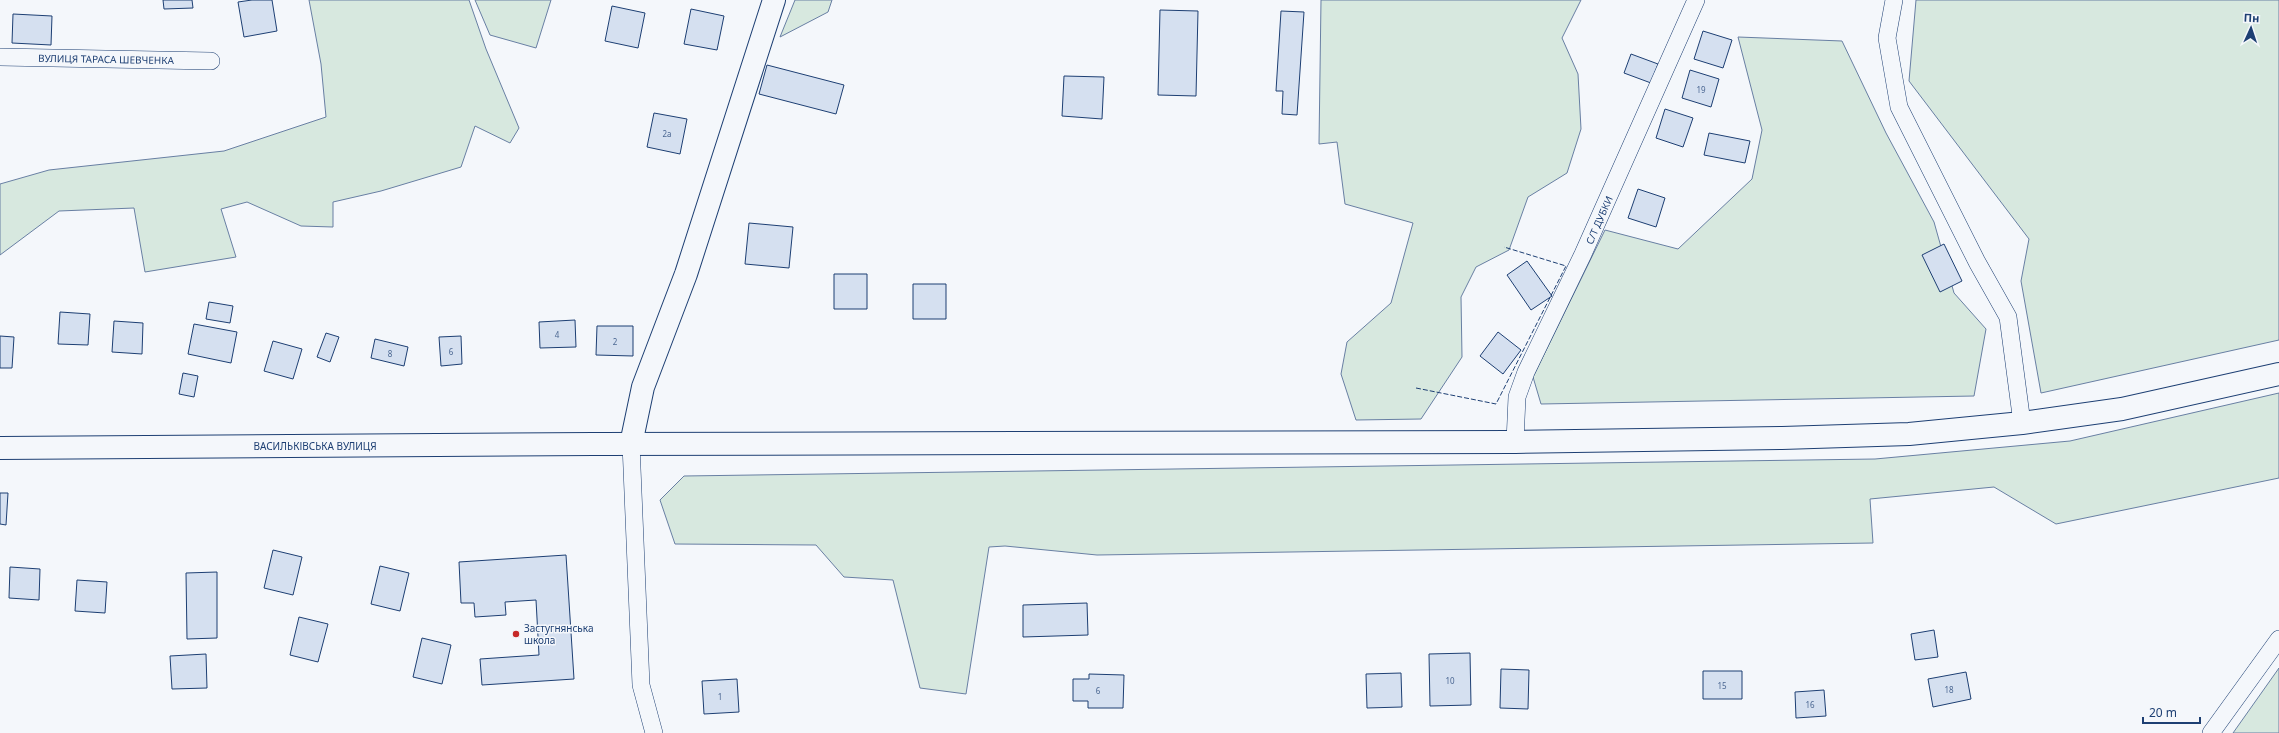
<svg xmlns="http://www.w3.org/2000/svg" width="2279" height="733" font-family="'Noto Sans',sans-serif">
<rect width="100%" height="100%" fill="#f4f7fb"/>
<path fill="#d7e8df" stroke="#687fa3" d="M309,0H469L486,49L519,128L510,143L475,126L461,167L381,191L333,202V227L301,226L247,202L221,209L236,257L145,272L134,208L59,211L0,255V184L49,170L224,151L326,117L321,64Z
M475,0H551L536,48L490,35Z
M795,0H832L828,12L780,37Z
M1321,0H1581L1562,38L1578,74L1581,129L1567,173L1528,197L1509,250L1476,267L1461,297L1462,357L1421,419L1356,420L1341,374L1347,342L1391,303L1413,223L1345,204L1337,142L1319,144Z
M1916,0H2279V340L2041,393L2021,281L2029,239L1909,81Z
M1738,37L1842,41L1886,133L1934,222L1954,293L1986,329L1974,396L1541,404L1533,377L1605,230L1678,249L1752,179L1762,130Z
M2279,393V478L2056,524L1994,487L1870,499L1873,543L1097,555L1005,546L989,547L966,694L920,688L893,580L844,577L816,545L675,544L660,500L684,476L1875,459L2070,441Z
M2279,668V733H2233Z"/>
<path fill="#d5e0f0" stroke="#1d3f73" d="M163,0H192L193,8L164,9Z
M252,0H272L277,31L244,37L238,2Z
M612,6L645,13L638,48L605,41Z
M691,9L724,16L717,50L684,44Z
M1160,10L1198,11L1196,96L1158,95Z
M1281,11L1304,12L1297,115L1282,114L1283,91H1276Z
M13,14L52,16L51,45L12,43Z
M1703,31L1732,40L1723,68L1694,59Z
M1631,54L1658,64L1651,83L1624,73Z
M767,65L844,85L836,114L759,94Z
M1690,70L1719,79L1711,107L1682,98Z
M1064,76L1104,77L1102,119L1062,116Z
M1665,109L1693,118L1683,147L1656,138Z
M654,113L687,119L680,154L647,147Z
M1709,133L1750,141L1745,163L1704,155Z
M1638,189L1665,198L1656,227L1628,218Z
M749,223L793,227L789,268L745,264Z
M1944,244L1962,281L1940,292L1922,255Z
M1527,261L1552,296L1531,310L1507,275Z
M834,274H867V309H834Z
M913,284H946V319H913Z
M209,302L233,306L230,323L206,319Z
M60,312L90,314L88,345L58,344Z
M575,320L576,347L540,348L539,322Z
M114,321L143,323L142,354L112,352Z
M194,324L237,332L231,363L188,354Z
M597,326H633V356L596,355Z
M1498,332L1521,350L1503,374L1480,356Z
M326,333L339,337L330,362L317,357Z
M0,336L14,337L12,368H0Z
M461,336L462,364L441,366L439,337Z
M375,339L408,347L404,366L371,358Z
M273,341L302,349L293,379L264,371Z
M183,373L198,376L194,397L179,394Z
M0,493H8L6,525L0,524Z
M273,550L302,557L293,595L264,588Z
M566,555L574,679L482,685L480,659L539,655L536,600L505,602L506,615L475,617L474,603H461L459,562Z
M380,566L409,573L400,611L371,604Z
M10,567L40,569L39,600L9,598Z
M217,572V638L187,639L186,573Z
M77,580L107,582L105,613L75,611Z
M1087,603L1088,635L1023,637V605Z
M299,617L328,624L318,662L290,655Z
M1934,630L1938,657L1915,660L1911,634Z
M422,638L451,645L442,684L413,677Z
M1470,653L1471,705L1430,706L1429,654Z
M206,654L207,688L172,689L170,656Z
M1501,669L1529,670L1528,709L1500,708Z
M1703,671H1742V699H1703Z
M1966,672L1971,699L1933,707L1928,679Z
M1401,673L1402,707L1367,708L1366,674Z
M1089,674L1124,675L1123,708H1088V701H1073V679H1089Z
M737,679L739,712L704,714L702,681Z
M1824,690L1826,716L1796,718L1795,692Z"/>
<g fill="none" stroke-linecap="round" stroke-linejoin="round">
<defs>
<path id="street" d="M1894,0L1887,38L1899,107L1977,262L2008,317L2022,423
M0,57L211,61
M1515,442L1517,397L1526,372L1583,254L1696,0
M631,444L641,685L654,733
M2211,733L2279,639"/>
<path id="secondary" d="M631,444L643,387L686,274L774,0"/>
<path id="primary" d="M0,448L594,444L1515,442L1782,438L1909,434L2022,423L2122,409L2279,374"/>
</defs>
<use href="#street" stroke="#1d3f73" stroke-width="18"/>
<use href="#secondary" stroke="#1d3f73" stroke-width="24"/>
<use href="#primary" stroke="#1d3f73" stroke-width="24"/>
<use href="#street" stroke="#f4f7fb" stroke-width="17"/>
<use href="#secondary" stroke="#f4f7fb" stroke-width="22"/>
<use href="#primary" stroke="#f4f7fb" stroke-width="22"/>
<path stroke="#1d3f73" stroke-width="1" stroke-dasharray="5 2" stroke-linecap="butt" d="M1416,388L1496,404L1566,266L1504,247"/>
</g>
<circle fill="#c62828" stroke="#f4f7fb" stroke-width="1.5" cx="516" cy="634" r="4"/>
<g text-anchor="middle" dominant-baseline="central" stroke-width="3" stroke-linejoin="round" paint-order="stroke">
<g font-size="8" fill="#4b6792">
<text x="1701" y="89">19</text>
<text x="667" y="133">2а</text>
<text x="557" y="334">4</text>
<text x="615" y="341">2</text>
<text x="451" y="351">6</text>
<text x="390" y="353">8</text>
<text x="1450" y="680">10</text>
<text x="1722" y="685">15</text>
<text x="1949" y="689">18</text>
<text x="1098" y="690">6</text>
<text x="720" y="696">1</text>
<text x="1810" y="704">16</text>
</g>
<g font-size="10" fill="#1d3f73" stroke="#f4f7fb">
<text transform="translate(106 59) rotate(1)">ВУЛИЦЯ ТАРАСА ШЕВЧЕНКА</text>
<text transform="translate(1599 220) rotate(-66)">С/Т ДУБКИ</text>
<text x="315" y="446">ВАСИЛЬКІВСЬКА ВУЛИЦЯ</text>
</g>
<g font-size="10" fill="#1d3f73" stroke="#f4f7fb" text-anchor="start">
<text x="524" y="628">Застугнянська<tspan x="524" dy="12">школа</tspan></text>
</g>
</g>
<g transform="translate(2251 28) rotate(3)" stroke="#f4f7fb" stroke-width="3" paint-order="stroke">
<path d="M0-3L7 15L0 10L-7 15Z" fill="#1d3f73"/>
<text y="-6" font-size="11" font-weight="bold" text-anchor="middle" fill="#1d3f73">Пн</text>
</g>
<path d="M2143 717v6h57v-6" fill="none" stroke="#1d3f73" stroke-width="2"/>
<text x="2149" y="717" font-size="12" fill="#1d3f73" stroke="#f4f7fb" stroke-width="3" paint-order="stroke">20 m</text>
</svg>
